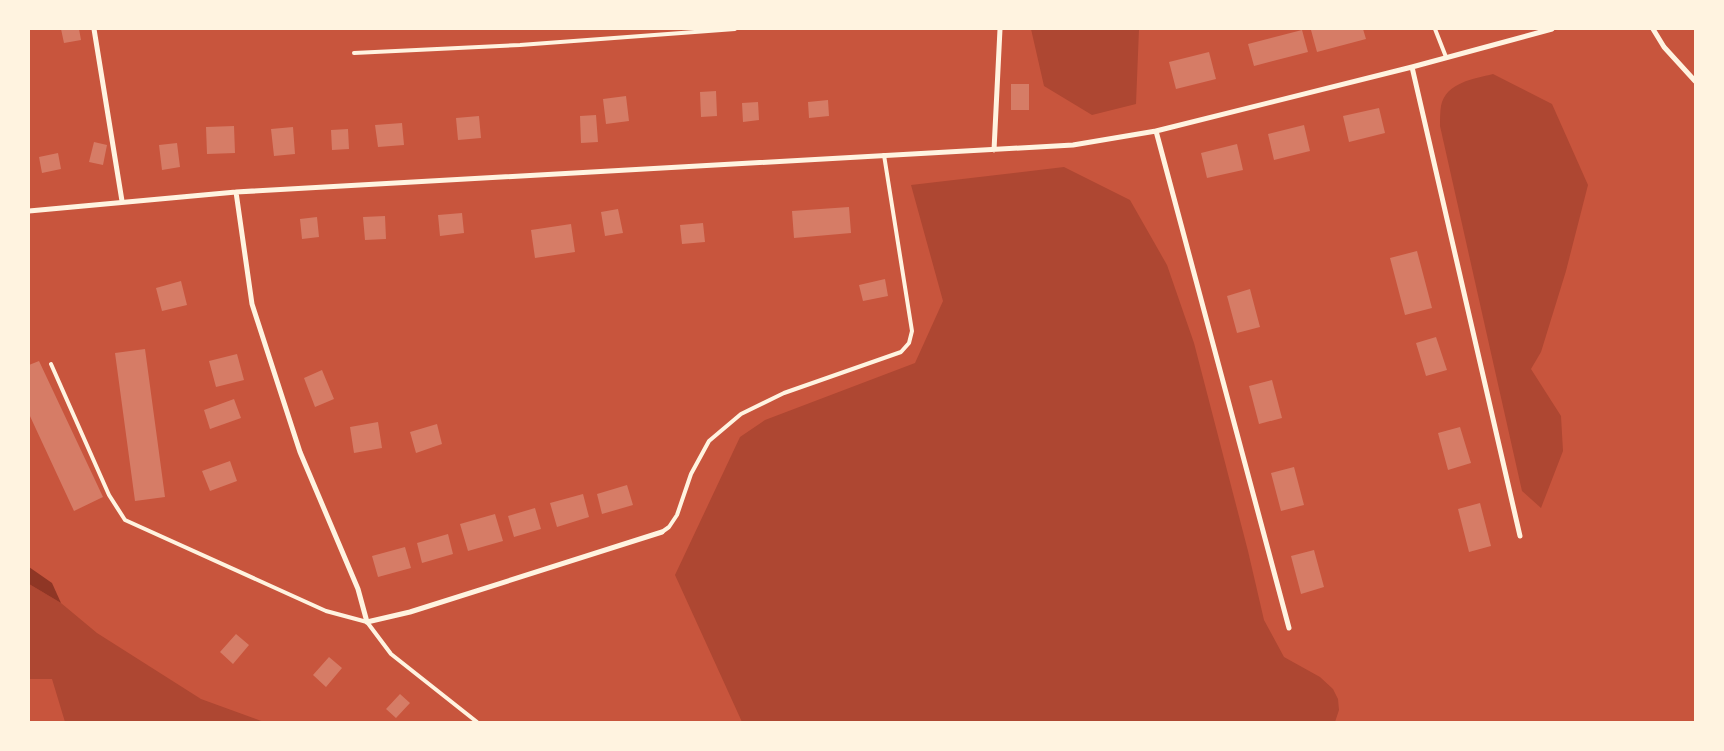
<svg xmlns="http://www.w3.org/2000/svg" width="1724" height="751" font-family="Merriweather,serif">
<rect width="100%" height="100%" fill="#c8553d"/>
<path fill="#ae4732" d="M1031,29H1139L1136,104L1092,115L1044,86Z
M1493,74L1552,104L1588,185L1566,271L1541,352L1531,369L1561,416L1563,451L1541,508L1522,491L1440,126C1440,119 1440,112 1441,106C1446,82 1474,79 1493,74Z
M1064,167L1130,200L1167,265L1194,343L1248,551L1264,620L1284,657L1320,677L1333,689L1338,699L1339,710L1335,722H742L675,575L740,437L765,420L915,363L943,301L911,185Z
M29,584L61,603L97,633L201,699L264,722H65L52,679H29Z"/>
<path fill="#8f3625" d="M29,567L52,583L61,603L29,584Z"/>
<path fill="#d67c66" d="M61,29H79L81,40L64,43Z
M1317,29H1363L1366,39L1317,52L1311,30Z
M1302,30L1308,52L1254,66L1248,44Z
M1209,52L1216,79L1176,89L1169,62Z
M1011,84H1029V110H1011Z
M716,91L717,116L701,117L700,92Z
M626,96L629,121L606,124L603,99Z
M828,100L829,116L809,118L808,102Z
M758,102L759,120L743,122L742,103Z
M1379,108L1385,133L1349,142L1343,116Z
M596,115L598,142L581,143L580,116Z
M479,116L481,138L458,140L456,118Z
M402,123L404,145L378,147L375,125Z
M1304,125L1310,151L1274,160L1268,134Z
M234,126L235,153L207,154L206,127Z
M293,127L295,154L274,156L271,129Z
M348,129L349,149L332,150L331,130Z
M94,142L107,145L103,165L89,162Z
M177,143L180,167L162,170L159,145Z
M1237,144L1243,170L1207,178L1201,153Z
M58,153L61,169L42,173L39,157Z
M849,207L851,233L794,238L792,211Z
M618,209L623,233L605,236L601,212Z
M462,213L464,233L440,236L438,215Z
M385,216L386,239L365,240L363,217Z
M317,217L319,237L302,239L300,219Z
M703,223L705,242L682,244L680,225Z
M571,224L575,252L535,258L531,230Z
M1417,251L1432,308L1405,315L1390,258Z
M885,279L888,296L863,301L859,285Z
M181,281L187,305L162,311L156,288Z
M1250,289L1260,327L1237,333L1227,296Z
M1436,337L1447,370L1426,376L1416,343Z
M145,349L165,497L135,501L115,353Z
M237,354L244,380L216,387L209,361Z
M39,361L103,497L74,511L29,414V365Z
M322,370L334,399L315,407L304,378Z
M1272,380L1282,418L1259,424L1249,386Z
M234,399L241,418L210,429L204,410Z
M378,422L382,448L354,453L350,427Z
M437,424L442,444L416,453L410,432Z
M1460,427L1471,463L1448,470L1438,433Z
M230,461L237,481L210,491L202,471Z
M1294,467L1304,505L1281,511L1271,473Z
M627,485L633,505L602,514L597,494Z
M583,494L589,517L557,527L550,503Z
M1480,503L1491,546L1469,552L1458,509Z
M535,508L541,529L514,537L508,516Z
M495,514L503,541L468,551L460,524Z
M448,534L453,554L422,563L417,543Z
M405,547L411,568L378,577L372,556Z
M1314,550L1324,587L1301,594L1291,556Z
M236,634L249,645L233,664L220,652Z
M329,657L342,668L326,687L313,675Z
M400,694L410,703L396,718L386,709Z"/>
<g fill="none" stroke-linecap="round" stroke-linejoin="round">
<path stroke="#fff3e0" stroke-width="4" d="M1435,29L1446,57
M354,53L520,45L735,29
M51,364L109,495L125,520L326,611L367,622L391,654L477,722
M662,532L669,527L677,515L691,474L709,441L741,414L784,393L901,352L909,343L912,331L884,155"/>
<path stroke="#fff3e0" stroke-width="5" d="M94,29L122,201
M1653,29L1664,47L1695,81
M1412,67L1520,536
M1156,131L1289,628
M994,150L1000,29
M236,192L252,304L300,452L358,589L367,622L410,612L662,532
M29,211L236,192L1073,145L1156,131L1412,67L1552,29"/>
</g>
<rect width="1724" height="751" fill="none" stroke="#fff3e0" stroke-width="60"/>
</svg>
